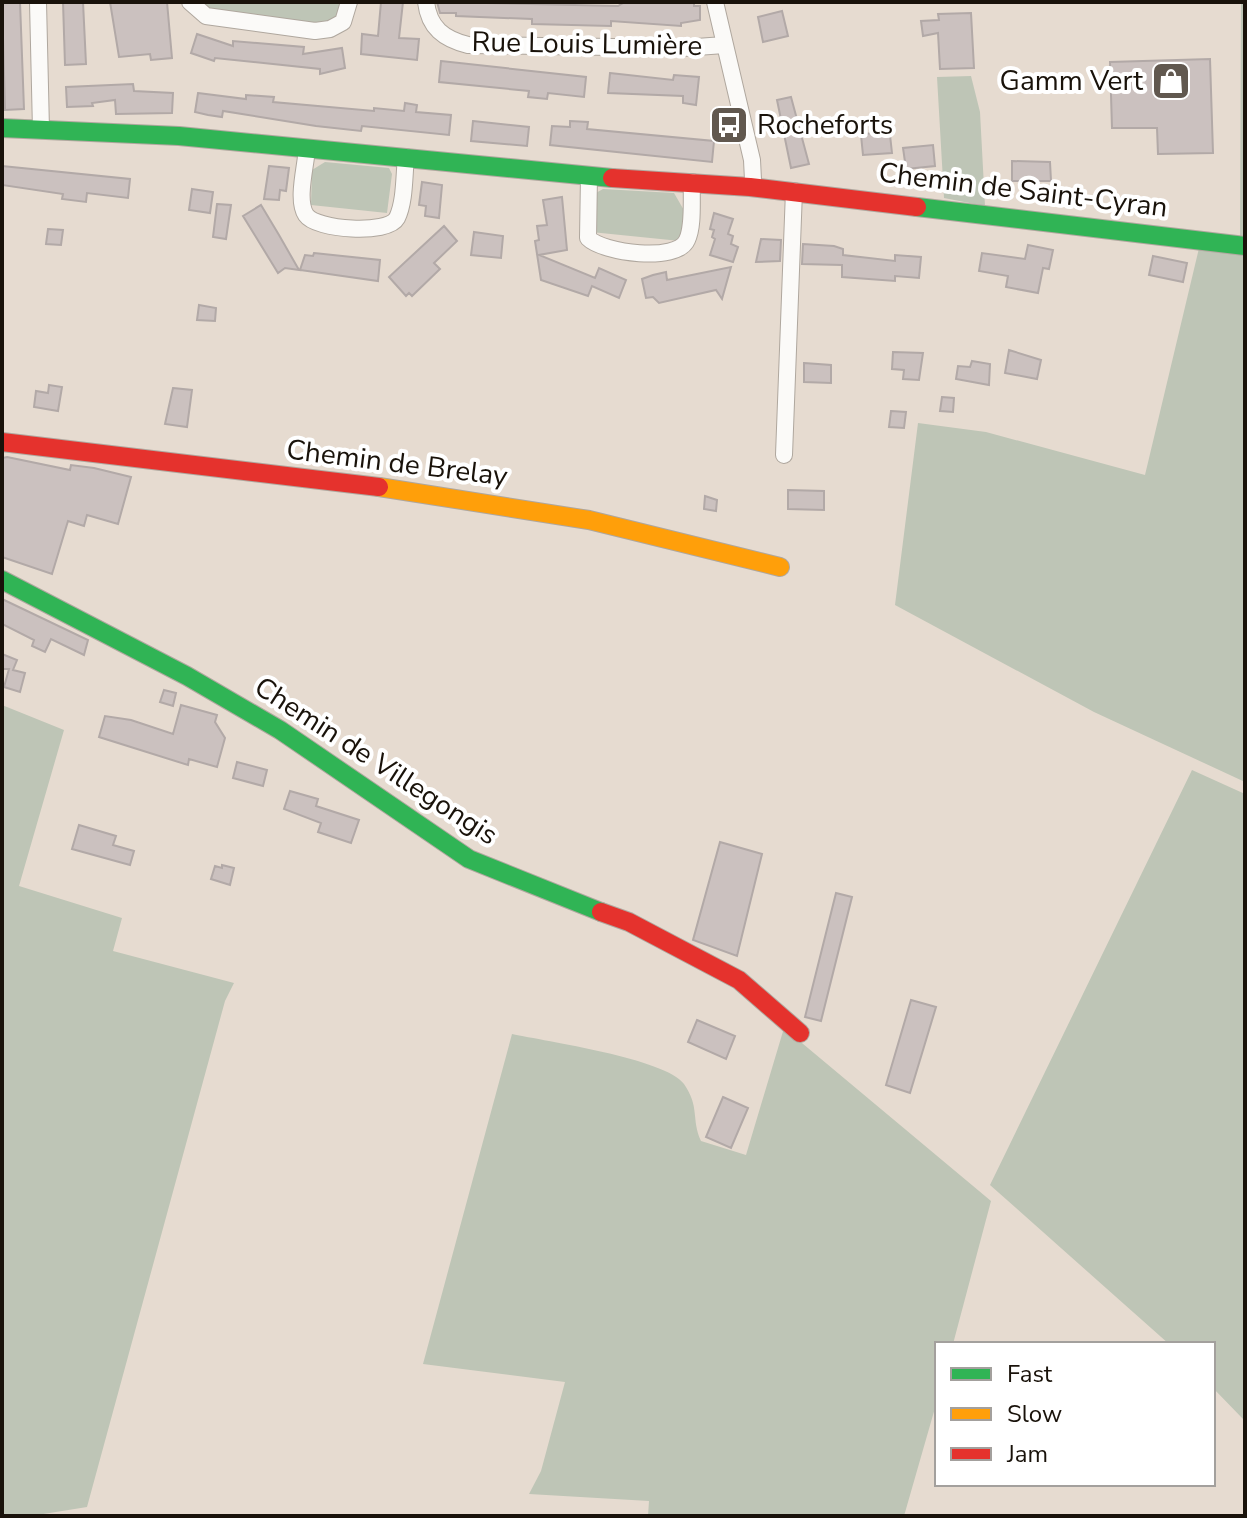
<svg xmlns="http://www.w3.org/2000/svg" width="1247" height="1518" font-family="'Nunito Sans',sans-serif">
<rect width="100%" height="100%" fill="#e6dbd0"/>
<path fill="#bec5b6" d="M196,2H340V17L334,22L319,24L207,10Z
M1241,2H1245V238L1240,237Z
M971,76L980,112L985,206L944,198L937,77Z
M325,162L389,168L392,174L387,213L311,205L312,170Z
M603,189L674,193L685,212L680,241L591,232L594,194Z
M1200,244L1245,250V782L1094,712L895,605L918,423L986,432L1145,475Z
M2,705L64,730L19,886L122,918L113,951L234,983L225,1001L87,1507L31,1516H2Z
M1192,770L1245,794L1243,1419L1213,1388V1344H1169L990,1185Z
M784,1028L991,1201L953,1344H937V1401L904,1516H648L649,1501L529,1494L541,1471L565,1382L423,1364L512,1034C545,1041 667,1059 684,1084C700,1107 691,1119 701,1141L746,1155Z"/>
<path fill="#cbc1bf" stroke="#b2a9a7" stroke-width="2" d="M2,2H20L24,109L5,110Z
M63,2H83L86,64L65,65Z
M110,2H167L172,58L151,60L150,54L119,57Z
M381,2H403L399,38L419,39L417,60L361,54L362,34L378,36Z
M437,2L618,6L625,2L694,3V6H700V20L681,23V26L611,21V26L532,24V19L456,16V13H440Z
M782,11L788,36L763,42L758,17Z
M971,13L974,68L940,69L938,33L923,36L921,21L939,20L938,14Z
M197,34L233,46V41L304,47L303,54L342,48L345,68L320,74V69L215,58L214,61L191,53Z
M1210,59L1213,153L1158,154L1157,128H1112L1110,62Z
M441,61L586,77L584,97L548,93L547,99L528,97L529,91L439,82Z
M610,73L673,80L674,75L699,77L696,105L683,103V96L608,93Z
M133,84L134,91L173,93L172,113L116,114L115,100L92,103L93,106L67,107L66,87Z
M198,93L246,99V95L274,97L273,102L374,111V108L404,111L405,103L417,105L416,112L451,115L449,135L362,126L361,131L316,126L223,111L222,117L208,115L195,112Z
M791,97L809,164L791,168L777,100Z
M473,121L529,127L527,146L471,141Z
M570,121L588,122L587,129L714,141L712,162L550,145L552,126L570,127Z
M889,126L892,153L863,155L861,135L871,133L870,128Z
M933,145L935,166L906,169L903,148Z
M1012,161L1050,162L1051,181H1012Z
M2,166L130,179L128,198L87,193L86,202L62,199L63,194L2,185Z
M269,166L289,168L286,191L280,190L279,200L264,199Z
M422,182L442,185L439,218L425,216L426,206L419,205Z
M192,189L213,192L210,213L189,210Z
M562,197L567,250L539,255L595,278L599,268L626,280L619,298L592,286L588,296L541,280L535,241L539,240L537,226L547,225L543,200Z
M217,204L231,205L226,239L213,237Z
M261,205L279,235L299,270L285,268L278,273L243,216Z
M714,213L733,219L728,234L733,236L731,244L738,247L733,262L710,255L715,239L712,237L714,230L710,229Z
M444,226L457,241L434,263L440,269L412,296L409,293L406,296L389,277Z
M48,229L63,230L61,245L46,244Z
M474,232L503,236L501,258L471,255Z
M761,239L781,240L780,261L756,262Z
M803,244L834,246L843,249V255L895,261V255L921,257L919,278L895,276V281L842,277V265L802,264Z
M1028,245L1053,250L1049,269L1043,268L1038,293L1006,287L1008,276L979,271L982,253L1025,259Z
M314,253L380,260L378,281L300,270L305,255L313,256Z
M1153,256L1187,263L1183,282L1149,275Z
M731,267L722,299L716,290L659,303L653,297L646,298L642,279L653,275L666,272L667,280Z
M199,305L216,308L215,321L197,320Z
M1009,350L1041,360L1037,379L1005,373Z
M893,352L923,353L919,380L903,379L904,370L892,369Z
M972,361L990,364L989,385L956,379L958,366L970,367Z
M804,363L831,365V383L804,382Z
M49,385L62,387L58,411L34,407L36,391L48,393Z
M173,388L192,390L187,427L165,424Z
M942,397L954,398L953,412L940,411Z
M891,411L906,412L904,428L889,427Z
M7,457L70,470L71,465L94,468L131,477L118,524L87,515L84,526L68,521L52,574L2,557V458Z
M788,490L824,491V510L788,509Z
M705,496L717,500L716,511L704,509Z
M2,599L88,640L84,655L51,639L45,652L32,646L34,640L2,624Z
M2,654L17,660L13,670L25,673L20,692L4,687L9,669H2Z
M164,690L176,693L173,706L160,702Z
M181,705L217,715L215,722L225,738L217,767L189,759L188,765L99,737L105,716L131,720L173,734Z
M237,762L267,770L263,786L233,778Z
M290,791L318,799L316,806L359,820L351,843L318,832L321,823L284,809Z
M79,825L116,836L113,845L134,851L130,865L72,849Z
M720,842L762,854L737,956L693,940Z
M222,865L234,868L230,885L211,879L215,866L222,868Z
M836,893L852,897L821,1021L805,1017Z
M911,1000L936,1007L910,1093L886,1085Z
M697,1020L735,1036L726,1059L688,1042Z
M723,1097L748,1108L731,1148L706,1137Z"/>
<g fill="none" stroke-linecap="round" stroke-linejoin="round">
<defs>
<path id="street" d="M38,2L41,130
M190,2L206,16L315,31L330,29L343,22L349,2
M426,2C429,28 444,39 468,45L683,48L724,45
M715,2L752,160L753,180L750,187
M307,148C306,166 296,200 306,215C316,230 388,235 397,218C405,202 404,175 406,157
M589,176L588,238C603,253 677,263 687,240C694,225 691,199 692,182
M784,455L794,191"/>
<path id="fast" d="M2,128L179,136L612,178
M917,207L1245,246
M2,580L187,676L280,730L469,859L601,912"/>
<path id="slow" d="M379,487L589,520L780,567"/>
<path id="jam" d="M612,178L750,187L917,207
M2,442L379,487
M601,912L629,922L739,980L800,1033"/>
</defs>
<use href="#street" stroke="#afa79e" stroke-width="18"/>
<use href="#fast" stroke="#afa79e" stroke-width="20"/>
<use href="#slow" stroke="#afa79e" stroke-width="20"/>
<use href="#jam" stroke="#afa79e" stroke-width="20"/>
<use href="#street" stroke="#fbfaf8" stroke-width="16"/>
<use href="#fast" stroke="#30b455" stroke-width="18"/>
<use href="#slow" stroke="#ff9f0a" stroke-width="18"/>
<use href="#jam" stroke="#e5322d" stroke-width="18"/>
</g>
<defs>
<symbol id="shop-square" viewBox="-11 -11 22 22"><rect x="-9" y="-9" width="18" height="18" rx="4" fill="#61584f" stroke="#fff"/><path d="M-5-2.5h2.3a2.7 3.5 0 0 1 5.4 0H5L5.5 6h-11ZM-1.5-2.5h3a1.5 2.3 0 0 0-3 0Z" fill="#fff"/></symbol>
<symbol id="bus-square" viewBox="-11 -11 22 22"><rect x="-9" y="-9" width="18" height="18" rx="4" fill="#61584f" stroke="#fff"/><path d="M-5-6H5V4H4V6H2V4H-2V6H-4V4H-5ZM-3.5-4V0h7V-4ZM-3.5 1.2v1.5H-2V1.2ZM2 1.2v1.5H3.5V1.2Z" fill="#fff"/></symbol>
</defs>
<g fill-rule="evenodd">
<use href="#shop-square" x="1149" y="59" width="44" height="44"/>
<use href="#bus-square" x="707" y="103" width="44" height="44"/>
</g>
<g text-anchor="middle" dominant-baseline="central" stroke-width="8" stroke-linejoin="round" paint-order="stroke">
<g font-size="28" fill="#19120a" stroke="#fff">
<text transform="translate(587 44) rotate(1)">Rue Louis Lumière</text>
<text transform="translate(1023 190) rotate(7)">Chemin de Saint-Cyran</text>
<text transform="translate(397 463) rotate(7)">Chemin de Brelay</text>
<text transform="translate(376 761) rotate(33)">Chemin de Villegongis</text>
</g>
<g font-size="28" fill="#19120a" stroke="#fff" text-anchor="end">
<text x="1143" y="81">Gamm Vert</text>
<text x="757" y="125" text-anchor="start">Rocheforts</text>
</g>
</g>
<rect width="1247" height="1518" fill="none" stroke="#19120a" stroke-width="8"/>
<rect x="935" y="1342" width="280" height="144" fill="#ffffff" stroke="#a3a09d" stroke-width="2"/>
<rect x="951" y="1368" width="40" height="12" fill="#30b455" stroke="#a3a09d" stroke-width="2"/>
<text x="1007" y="1382" font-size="24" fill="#19120a">Fast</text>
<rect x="951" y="1408" width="40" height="12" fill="#ff9f0a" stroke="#a3a09d" stroke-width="2"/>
<text x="1007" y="1422" font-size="24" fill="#19120a">Slow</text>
<rect x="951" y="1448" width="40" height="12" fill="#e5322d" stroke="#a3a09d" stroke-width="2"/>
<text x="1007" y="1462" font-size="24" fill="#19120a">Jam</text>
</svg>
